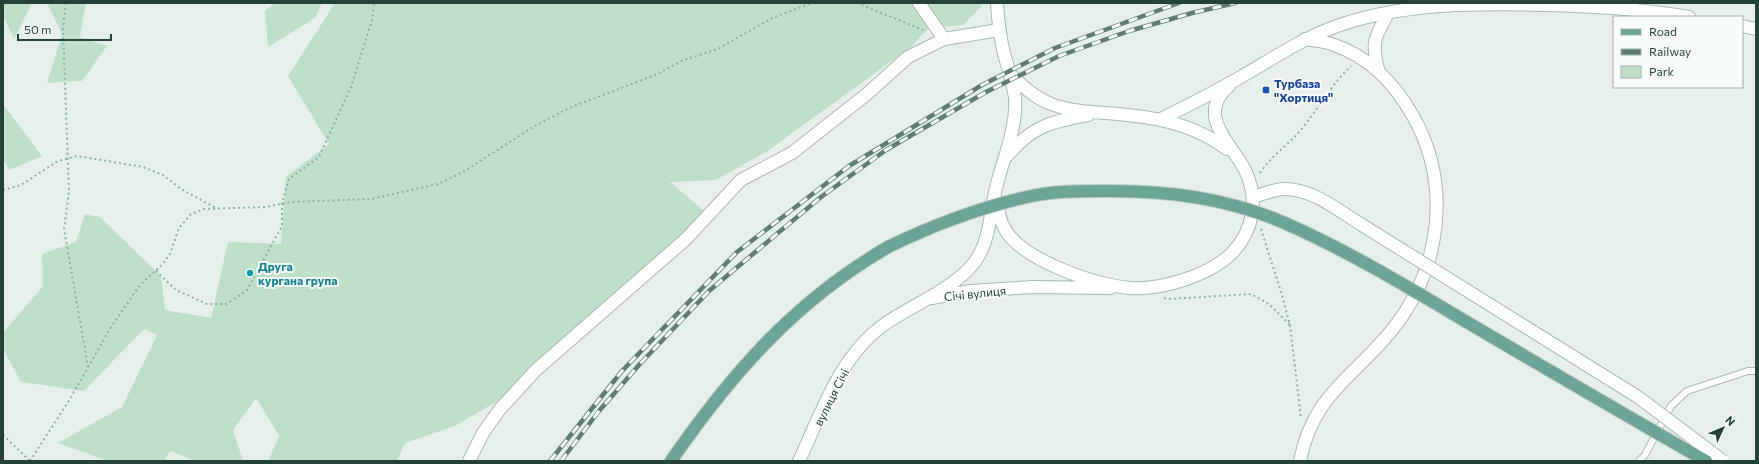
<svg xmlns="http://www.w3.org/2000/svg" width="1759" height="464" font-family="Commissioner,sans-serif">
<rect width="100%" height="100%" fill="#e6efeb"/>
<path fill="#bfe0c8" d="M3,3H32L14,39L3,16Z
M47,3H86L80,37L107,46L82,81L47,83L62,34Z
M275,3H322L315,18L268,47L265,11Z
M335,3H981V7L963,25L929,28L911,47L766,152L716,180L670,182L709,215L518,389L455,426L405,443L397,461H268L279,436L256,398L233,430L243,461H196L170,451L164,461H108L58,443L122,407L157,335L144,329L84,391L21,382L3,349V333L43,286L42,254L76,242L85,214L100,217L161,276L165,310L211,318L228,242L281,244L286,177L329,144L288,76Z
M3,104L42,156L9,170L3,159Z"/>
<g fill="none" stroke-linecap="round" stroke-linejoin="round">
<defs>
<path id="lane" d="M1639,461L1645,455L1671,406L1687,391L1748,371H1756"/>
<path id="street" d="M919,3L944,39
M1378,69C1371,41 1375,38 1388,13
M469,461L483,433L500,409L536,370L686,239L741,180L792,153L867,94L908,57L944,39L999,30
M1300,461C1313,394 1353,378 1392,330C1441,269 1452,185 1413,116C1394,83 1370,57 1334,45C1325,41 1314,41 1305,39"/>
<path id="secondary" d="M1742,26L1756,29
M1012,76C1024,87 1035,98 1051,104C1075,113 1102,112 1127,115C1162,118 1198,127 1227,149
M1161,119C1187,106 1213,93 1239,78C1274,58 1307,35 1346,23C1408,3 1480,3 1545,5C1593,6 1642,9 1689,17
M1008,155C1032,126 1053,121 1088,115
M1253,197C1263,194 1273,190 1283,189C1312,188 1339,211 1362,225
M997,200C998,211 1000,222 1006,231C1025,261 1096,285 1130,288C1161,290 1208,276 1231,254C1254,231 1259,199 1245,170C1231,143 1195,115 1229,86
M932,298L970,291L1032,287L1111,288
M799,461C821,414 839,358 882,326C909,306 953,290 974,263C990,242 990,213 996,188C1003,158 1017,130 1015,98C1013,83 1009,71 1005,57C1000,39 998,21 997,3"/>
<path id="primary" d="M671,461C732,373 795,301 888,247"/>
</defs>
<use href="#lane" stroke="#a8b8b2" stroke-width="8"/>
<use href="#street" stroke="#a8b8b2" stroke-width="14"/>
<use href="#secondary" stroke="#a4bbb3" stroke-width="14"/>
<use href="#primary" stroke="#c2cac8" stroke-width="14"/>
<path stroke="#86b3a5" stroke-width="2" stroke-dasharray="2 3" stroke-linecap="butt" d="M66,3L63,28L69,192L64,229L88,367
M857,3L923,30
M1260,173C1271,156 1287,146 1300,131C1318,109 1331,85 1351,66
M3,190L21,185L58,161L77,156L143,167L163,175L181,189L216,208
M1261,229L1282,295L1290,325L1301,418
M156,271L176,290L207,304H227L247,290L282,226V203L289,179L319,157L351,87L372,20L374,3
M1164,298L1168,299L1251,294L1269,304L1290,325
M3,435L30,461
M30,461L70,399L111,327L140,285L163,264L170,254L179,228L191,214L204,209L265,207L291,202L371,199L438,184L463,172L533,127L569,108L655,75L684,60L718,49L772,18L812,3"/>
<use href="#lane" stroke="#fff" stroke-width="6"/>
<use href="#street" stroke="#fff" stroke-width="12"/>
<use href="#secondary" stroke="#fff" stroke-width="12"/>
<use href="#primary" stroke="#6aa596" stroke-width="12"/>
<defs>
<path id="rail" d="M550,461L622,371L737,252L849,166L982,85L1055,48L1179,3
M561,461L599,411L639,365L710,290L821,197L886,150L986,92L1059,56L1129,31L1192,13L1235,3"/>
</defs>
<use href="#rail" stroke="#5f7d75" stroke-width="4.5"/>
<use href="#rail" stroke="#f7fbf9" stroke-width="3" stroke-dasharray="9" stroke-linecap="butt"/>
<defs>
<path id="secondary-bridge" d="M1362,225L1638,397L1723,461"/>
<path id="primary-bridge" d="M888,247C933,225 978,208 1027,197C1052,191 1078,191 1103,191C1166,190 1229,198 1287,224C1348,251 1408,287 1465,321C1545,368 1625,415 1706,461"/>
</defs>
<use href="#secondary-bridge" stroke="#a4bbb3" stroke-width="14" stroke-linecap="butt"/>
<use href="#primary-bridge" stroke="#c2cac8" stroke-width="14" stroke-linecap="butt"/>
<use href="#secondary-bridge" stroke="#fff" stroke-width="12"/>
<use href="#primary-bridge" stroke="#6aa596" stroke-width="12"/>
</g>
<rect fill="#1a4fb4" stroke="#f7fbf9" stroke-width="1.5" x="1262" y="86" width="8" height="8" rx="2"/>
<circle fill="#0f9aa8" stroke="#f7fbf9" stroke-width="1.5" cx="250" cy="273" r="4"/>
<g text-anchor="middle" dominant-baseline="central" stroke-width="4" stroke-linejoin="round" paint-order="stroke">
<g font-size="12" font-weight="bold" fill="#164399" stroke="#f7fbf9" text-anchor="start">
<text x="1274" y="83">Турбаза<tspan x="1274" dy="14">"Хортиця"</tspan></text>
</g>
<g font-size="12" font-weight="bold" fill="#0d838f" stroke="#f7fbf9" text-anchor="start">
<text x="258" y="266">Друга<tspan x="258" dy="14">кургана група</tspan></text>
</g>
<g font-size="12" fill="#24423a" stroke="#f7fbf9">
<text transform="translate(975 293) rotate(-6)">Січі вулиця</text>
<text transform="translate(831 397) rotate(-63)">вулиця Січі</text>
</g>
</g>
<rect width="1759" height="464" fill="none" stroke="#24423a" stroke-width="8"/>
<rect x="1613" y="16" width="130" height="72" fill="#f7fbf9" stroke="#a3b1ad"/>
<rect x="1621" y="29" width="20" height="6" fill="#6aa596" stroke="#a3b1ad"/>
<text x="1649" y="36" font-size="12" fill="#24423a">Road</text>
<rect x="1621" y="49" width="20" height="6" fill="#5f7d75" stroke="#a3b1ad"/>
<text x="1649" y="56" font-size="12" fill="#24423a">Railway</text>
<rect x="1621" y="66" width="20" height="12" fill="#bfe0c8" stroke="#a3b1ad"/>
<text x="1649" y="76" font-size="12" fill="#24423a">Park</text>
<g transform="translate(1723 428) rotate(46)" stroke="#f7fbf9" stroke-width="3" paint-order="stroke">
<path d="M0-3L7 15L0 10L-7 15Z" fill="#24423a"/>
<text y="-6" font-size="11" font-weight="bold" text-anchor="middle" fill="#24423a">N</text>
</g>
<path d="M18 34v6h93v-6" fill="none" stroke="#24423a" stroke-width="2"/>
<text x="24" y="34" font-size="12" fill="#24423a" stroke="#f7fbf9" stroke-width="3" paint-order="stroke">50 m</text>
</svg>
